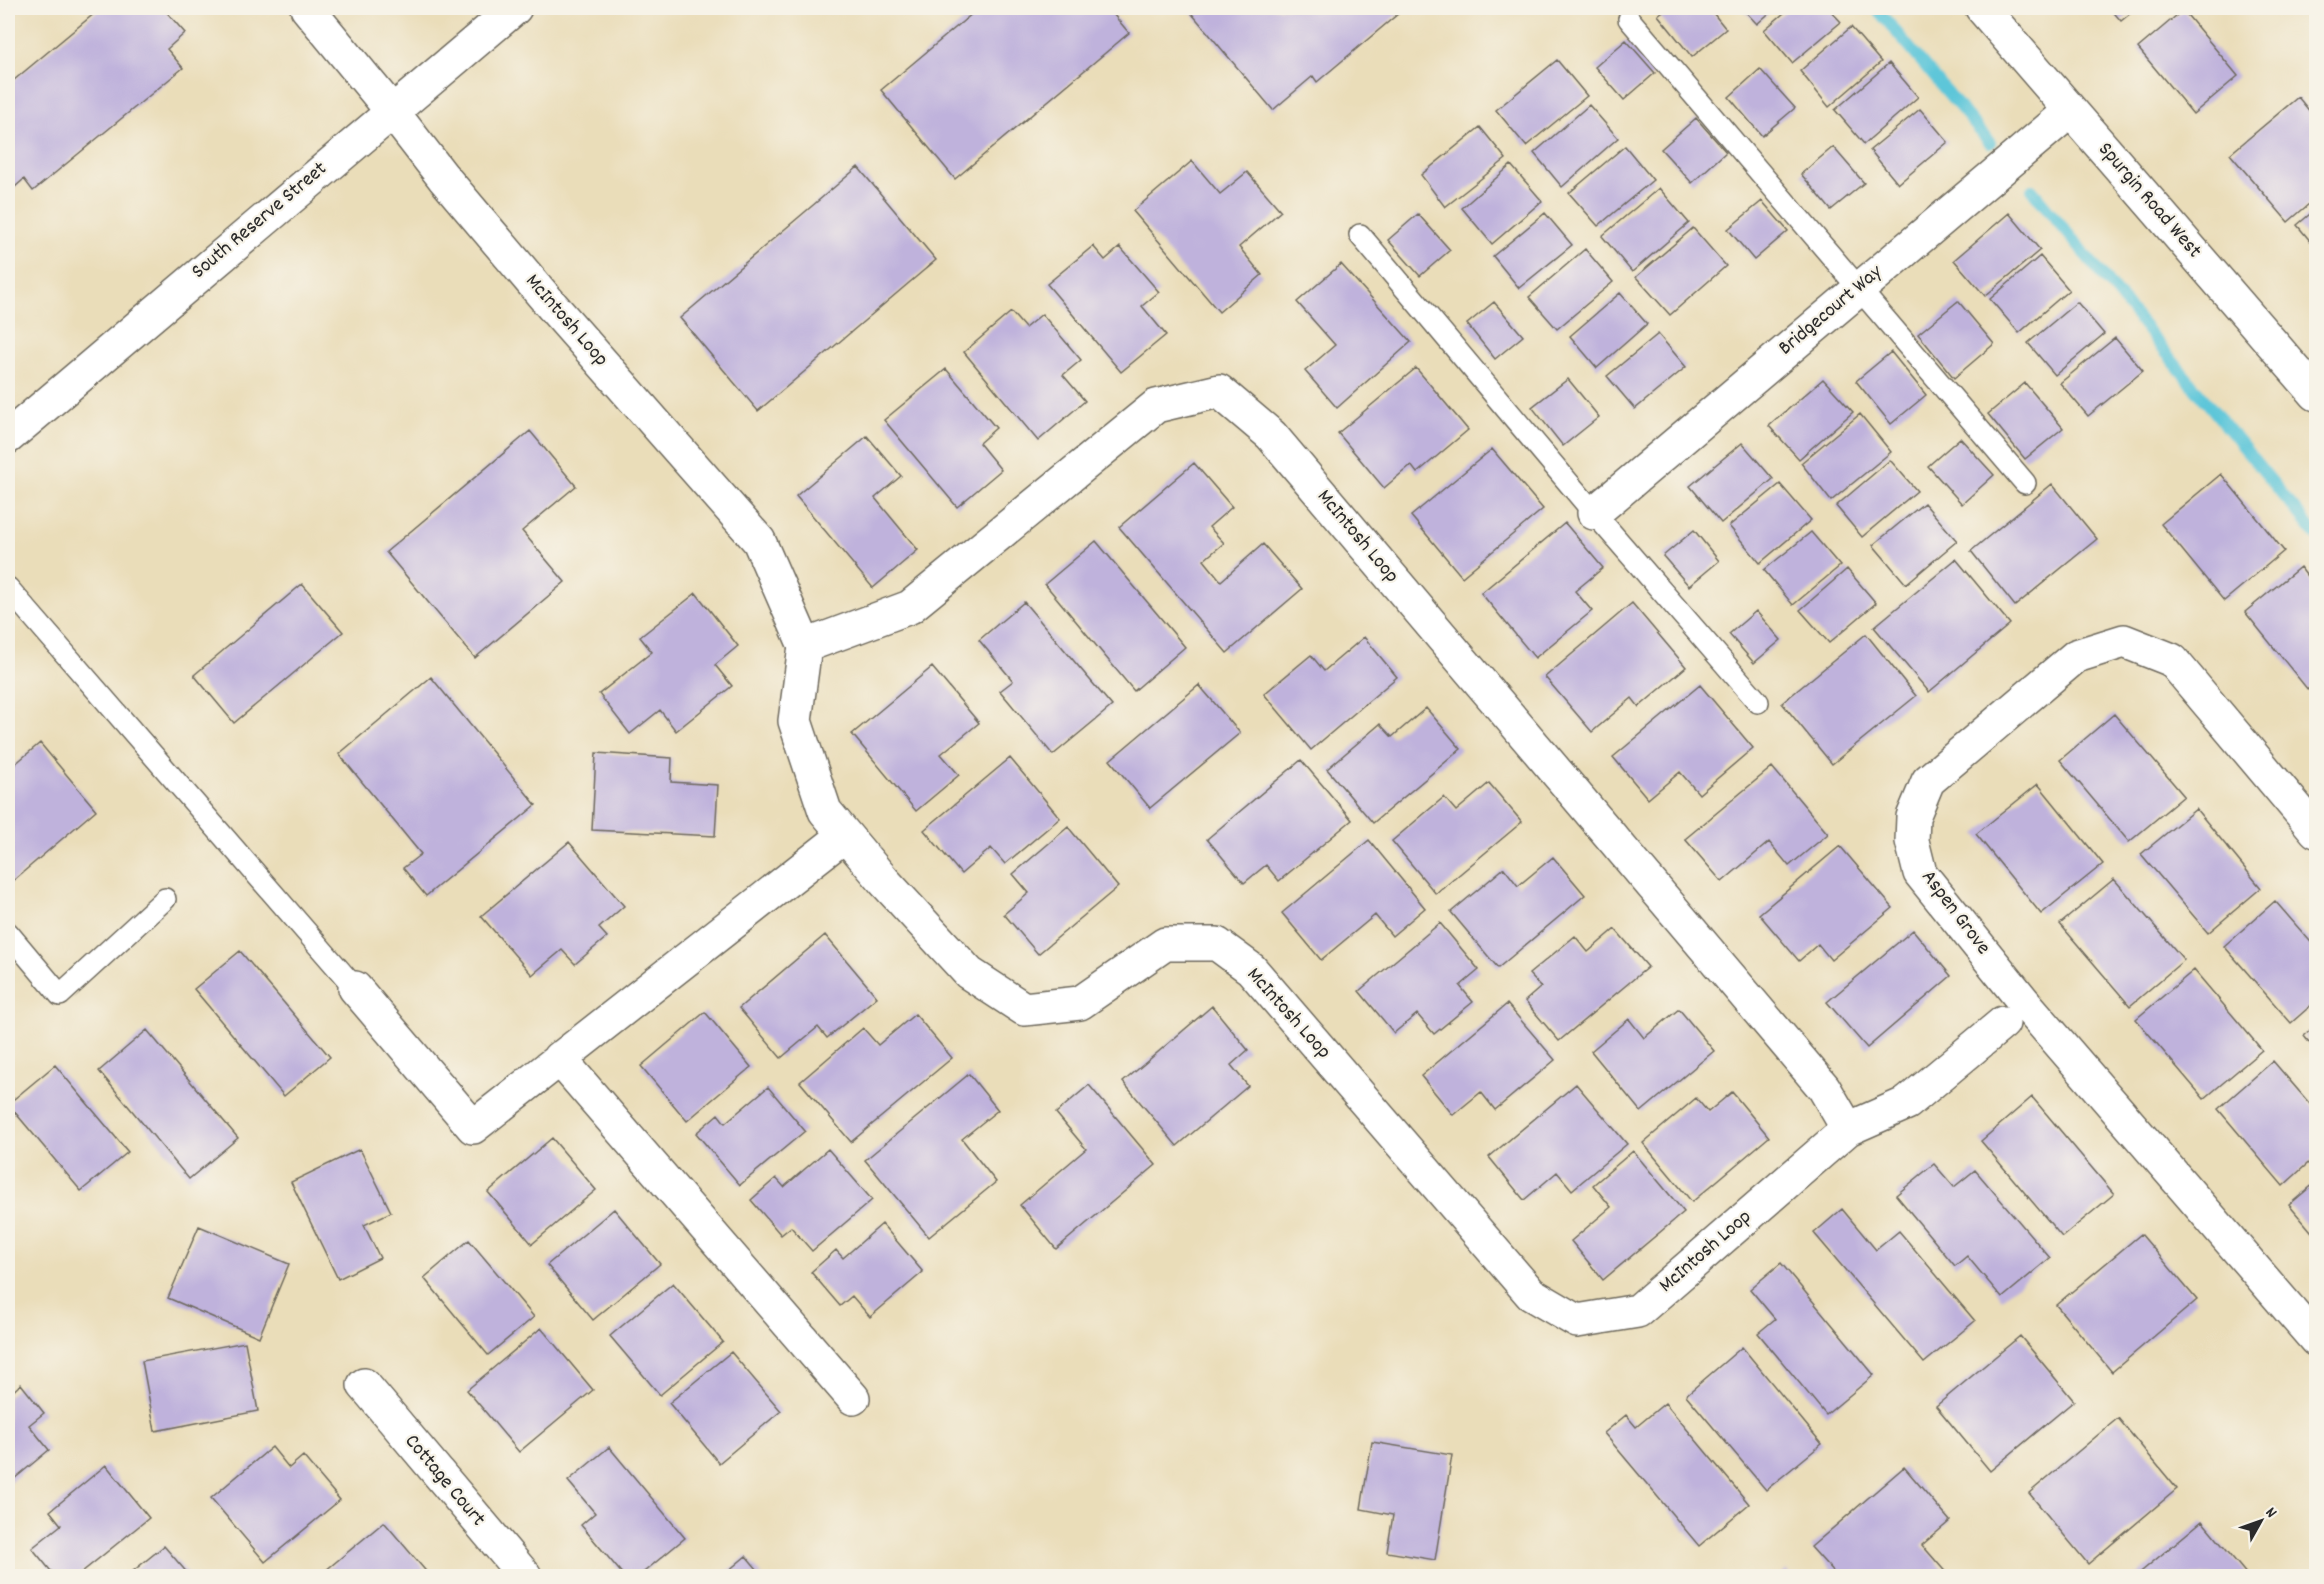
<svg xmlns="http://www.w3.org/2000/svg" width="2324" height="1584" font-family="Dekko,sans-serif">
<rect width="100%" height="100%" fill="#f7f3e8"/>
<filter id="ink" filterUnits="userSpaceOnUse"><feTurbulence type="fractalNoise" baseFrequency=".0167" numOctaves="2"/><feDisplacementMap in="SourceGraphic" scale="12" xChannelSelector="R" yChannelSelector="G"/><feConvolveMatrix kernelMatrix="1 2 1 2 8 2 1 2 1" color-interpolation-filters="sRGB"/></filter>
<filter id="wash" filterUnits="userSpaceOnUse"><feTurbulence type="fractalNoise" baseFrequency=".008" numOctaves="4" result="noise"/><feDisplacementMap in="SourceGraphic" scale="24" xChannelSelector="R" yChannelSelector="G"/><feGaussianBlur stdDeviation="1.35" result="paint"/><feColorMatrix in="noise" values="0 0 0 0 0 0 0 0 0 0 0 0 0 0 0 0 0 1.4 0 .05"/><feComposite in="paint" operator="in"/></filter>
<g filter="url(#wash)">
<rect width="100%" height="100%" fill="#eaddb9"/>
<g fill="none" stroke-linecap="round" stroke-linejoin="round">
<path stroke="#5dc6d9" stroke-width="12" d="M1876,8L1990,143
M2032,190L2316,535"/>
</g>
<g id="blocks">
<path fill="#bfb2dc" d="M101,8H163L185,33L167,49L183,68L33,191L24,179L8,193V85Z
M979,8H1108L1129,33L955,179L881,90Z
M1187,8H1405L1317,82L1313,76L1273,110Z
M1667,8H1709L1726,29L1692,57L1658,15Z
M1742,8H1775L1757,24Z
M1790,8H1828L1841,22L1792,63L1764,30Z
M2110,8H2137L2121,21Z
M2183,10L2238,76L2193,114L2138,48Z
M1851,27L1881,62L1829,107L1800,71Z
M1626,40L1655,73L1624,100L1595,67Z
M1557,60L1587,96L1526,146L1496,110Z
M1889,63L1918,97L1864,144L1835,110Z
M1760,69L1795,108L1762,136L1729,97Z
M2298,97L2316,119V198L2288,222L2230,154Z
M1589,105L1618,138L1562,187L1534,153Z
M1920,109L1948,142L1898,184L1870,150Z
M1696,118L1726,152L1692,183L1661,149Z
M1480,127L1506,159L1445,207L1421,175Z
M1625,146L1653,180L1598,226L1569,193Z
M1833,147L1864,183L1831,210L1801,174Z
M1192,161L1220,194L1247,172L1281,211L1239,247L1262,275L1219,312L1133,211Z
M1511,165L1542,201L1492,244L1462,208Z
M858,167L936,260L758,411L680,318Z
M1659,188L1689,223L1632,272L1602,236Z
M1762,201L1788,231L1754,260L1728,229Z
M2316,209V248L2297,225Z
M1545,213L1572,245L1519,288L1493,256Z
M2009,213L2040,250L1985,296L1954,260Z
M1418,214L1450,250L1420,276L1388,240Z
M1693,228L1726,266L1670,315L1636,277Z
M1093,246L1105,260L1120,247L1159,292L1142,306L1166,335L1121,372L1047,284Z
M1585,249L1613,282L1557,329L1529,297Z
M2040,256L2069,290L2019,333L1990,299Z
M1341,264L1411,342L1337,408L1305,371L1335,345L1297,302Z
M1620,293L1647,324L1597,368L1570,336Z
M1958,301L1994,344L1954,378L1918,334Z
M1494,302L1523,336L1495,359L1467,324Z
M2077,302L2104,334L2055,375L2028,343Z
M1011,312L1025,328L1042,314L1081,360L1063,375L1085,401L1038,441L964,352Z
M1658,334L1686,367L1635,409L1607,376Z
M2115,338L2143,371L2088,416L2060,383Z
M1891,352L1926,395L1891,424L1856,381Z
M1416,368L1468,430L1417,473L1411,465L1384,488L1338,433Z
M946,369L996,428L979,443L1001,470L957,507L884,420Z
M1568,379L1599,417L1563,446L1532,407Z
M1823,379L1853,412L1799,459L1769,426Z
M2025,383L2063,428L2025,459L1988,414Z
M1860,414L1891,452L1831,501L1801,463Z
M530,431L576,486L522,531L565,582L475,658L386,552Z
M867,436L901,476L875,498L918,550L873,588L796,496Z
M1960,438L1994,475L1962,504L1928,466Z
M1742,443L1773,479L1721,523L1690,486Z
M1492,449L1543,509L1462,577L1411,516Z
M1890,460L1917,491L1862,537L1836,506Z
M1194,463L1232,507L1209,527L1224,543L1204,560L1221,581L1263,544L1302,589L1227,653L1119,527Z
M2221,474L2284,551L2224,601L2161,524Z
M1780,484L1811,520L1760,563L1729,526Z
M2052,484L2097,539L2015,606L1971,551Z
M1924,503L1957,541L1906,584L1873,545Z
M1565,523L1603,568L1575,591L1592,611L1535,658L1481,593Z
M1694,530L1719,561L1689,586L1663,556Z
M1811,532L1840,566L1793,605L1764,570Z
M1096,541L1185,647L1134,691L1045,584Z
M1956,559L2010,624L1929,692L1874,627Z
M2300,567L2316,588V683L2308,690L2245,612Z
M1847,569L1876,603L1829,643L1800,610Z
M302,584L343,632L234,723L194,675Z
M696,593L738,646L715,665L732,686L676,731L660,710L630,734L599,694L652,652L640,637Z
M1024,602L1112,706L1053,755L1000,691L1013,681L979,640Z
M1632,603L1686,667L1639,707L1632,698L1592,732L1545,677Z
M1756,611L1781,640L1754,663L1729,634Z
M1866,634L1916,696L1832,764L1782,703Z
M1364,637L1397,677L1311,750L1264,694L1311,655L1324,671Z
M932,667L979,723L941,754L959,775L916,811L852,734Z
M431,677L536,805L426,896L403,868L421,854L339,754Z
M1199,685L1240,733L1150,808L1110,760Z
M1700,685L1753,748L1699,794L1680,772L1648,799L1613,757Z
M1426,708L1461,749L1373,823L1327,769L1380,724L1392,737Z
M2114,714L2184,796L2129,842L2060,760Z
M40,743L96,810L8,885V770Z
M596,753L672,758L671,782L718,785L715,836L592,830Z
M1010,758L1060,818L1005,864L991,848L961,874L924,830Z
M1301,760L1352,820L1279,881L1266,865L1244,883L1207,839Z
M1772,767L1828,834L1789,866L1769,842L1722,882L1685,839Z
M1489,783L1522,822L1436,894L1392,841L1444,797L1456,811Z
M2038,784L2103,864L2041,914L1976,834Z
M2196,809L2261,888L2208,933L2141,854Z
M1068,827L1118,887L1038,954L1004,914L1029,893L1013,874Z
M1369,840L1425,908L1392,936L1375,915L1321,960L1282,913Z
M569,842L624,906L599,928L607,937L575,964L562,950L532,975L481,916Z
M1840,846L1893,908L1831,960L1818,944L1799,961L1759,914Z
M1553,857L1585,895L1498,968L1451,912L1504,868L1518,886Z
M2114,879L2184,960L2130,1006L2060,924Z
M2275,901L2316,948V1001L2291,1023L2224,946Z
M1440,923L1479,970L1460,986L1473,1002L1434,1034L1417,1014L1394,1033L1359,991Z
M1615,929L1648,967L1559,1041L1525,1001L1541,987L1529,974L1575,936L1588,952Z
M1913,930L1951,976L1867,1048L1827,1002Z
M825,935L877,997L827,1038L818,1027L781,1058L739,1008Z
M240,951L330,1057L284,1096L194,989Z
M2194,970L2262,1050L2204,1099L2136,1019Z
M1507,1004L1555,1060L1495,1110L1481,1092L1453,1115L1421,1076Z
M1212,1006L1248,1050L1231,1065L1248,1086L1177,1146L1123,1082Z
M1679,1009L1714,1051L1641,1112L1591,1051L1629,1019L1644,1038Z
M705,1012L751,1067L687,1121L641,1066Z
M915,1014L952,1058L851,1142L800,1082L863,1028L878,1045Z
M2316,1025V1051L2304,1036Z
M147,1030L238,1138L189,1179L99,1071Z
M2273,1061L2316,1111V1156L2283,1186L2218,1109Z
M55,1065L128,1152L81,1191L8,1104Z
M969,1074L998,1110L962,1139L996,1182L929,1237L865,1160Z
M1576,1084L1627,1144L1572,1190L1557,1172L1524,1200L1489,1157Z
M1089,1085L1156,1165L1056,1249L1020,1205L1086,1149L1056,1113Z
M768,1087L805,1131L740,1185L696,1133L718,1114L725,1123Z
M1732,1092L1769,1137L1692,1202L1643,1143L1696,1098L1708,1112Z
M2032,1097L2114,1194L2062,1237L1981,1141Z
M552,1138L596,1190L532,1244L488,1192Z
M360,1149L391,1212L364,1225L380,1258L338,1279L291,1182Z
M828,1149L872,1200L812,1251L791,1227L781,1235L751,1200L776,1178L784,1187Z
M1633,1151L1684,1212L1603,1280L1571,1241L1611,1207L1593,1185Z
M1934,1164L1954,1187L1975,1170L2050,1258L2002,1298L1967,1256L1955,1266L1896,1195Z
M2316,1182V1237L2289,1205Z
M614,1209L660,1264L593,1320L547,1265Z
M1842,1209L1876,1250L1899,1231L1975,1321L1924,1363L1814,1233Z
M882,1224L923,1272L870,1317L852,1296L840,1306L811,1272L836,1250L843,1258Z
M199,1226L289,1264L259,1337L168,1298Z
M2141,1234L2197,1300L2112,1372L2056,1305Z
M469,1240L534,1317L488,1355L424,1278Z
M1781,1263L1874,1375L1826,1415L1758,1333L1775,1319L1750,1289Z
M673,1283L723,1342L660,1395L610,1336Z
M541,1328L593,1390L519,1452L467,1390Z
M2020,1336L2074,1401L1990,1471L1936,1406Z
M245,1342L258,1411L155,1431L142,1361Z
M1742,1347L1822,1444L1766,1490L1686,1395Z
M731,1352L781,1411L719,1463L669,1403Z
M21,1384L44,1413L29,1425L49,1450L8,1484V1396Z
M1665,1403L1749,1504L1699,1546L1604,1433L1626,1415L1636,1427Z
M2118,1418L2177,1489L2088,1564L2029,1493Z
M1372,1442L1452,1455L1435,1560L1387,1552L1393,1515L1361,1509Z
M272,1447L289,1468L303,1456L340,1500L265,1562L211,1498Z
M609,1447L685,1538L639,1576H624L581,1525L595,1513L568,1481Z
M106,1465L149,1518L77,1576H55L32,1548L61,1525L50,1511Z
M1904,1467L1950,1521L1922,1545L1949,1576H1837L1811,1547Z
M2202,1521L2248,1576H2136Z
M384,1522L430,1576H319Z
M164,1546L190,1576H127Z
M746,1556L763,1576H722Z
M1786,1570L1792,1576H1779Z"/>
</g>
</g>
<g filter="url(#ink)">
<use href="#blocks" fill-opacity="0" stroke="#6e695d" stroke-width="1.5"/>
<g fill="none" stroke-linecap="round" stroke-linejoin="round">
<defs>
<path id="lane" d="M1629,19L2025,483
M1360,235L1594,513L1758,702
M8,588L355,988
M8,933L60,995L165,899"/>
<path id="street" d="M307,8L391,110L443,177L553,307L759,541L805,646L910,607L1156,406L1219,391L1271,435L1824,1088L1848,1129L1907,1103L2003,1023
M1982,8L2316,394
M1594,513L2070,111
M805,646L795,721L825,811L884,881L969,973L1024,1009L1080,1003L1165,944H1217L1251,969L1531,1294L1577,1321L1638,1311L1848,1129
M2316,831L2172,660L2124,641L2076,656L1928,781L1913,817L1912,841L1920,873L2024,1002L2316,1340
M355,988L473,1127L845,835
M559,1058L853,1398
M364,1385L525,1576"/>
<path id="highway" d="M8,437L515,8"/>
</defs>
<use href="#lane" stroke="#6e695d" stroke-width="24"/>
<use href="#street" stroke="#6e695d" stroke-width="36"/>
<use href="#highway" stroke="#6e695d" stroke-width="36"/>
<use href="#lane" stroke="#fff" stroke-width="21"/>
<use href="#street" stroke="#fff" stroke-width="33"/>
<use href="#highway" stroke="#fff" stroke-width="33"/>
</g>
</g>
<g text-anchor="middle" dominant-baseline="central" stroke-width="4.5" stroke-linejoin="round" paint-order="stroke">
<g font-size="21" fill="#2b2b2b" stroke="#f7f3e8">
<text transform="translate(2149 201) rotate(49)">Spurgin Road West</text>
<text transform="translate(260 221) rotate(-40)">South Reserve Street</text>
<text transform="translate(1831 311) rotate(-40)">Bridgecourt Way</text>
<text transform="translate(566 321) rotate(49)">McIntosh Loop</text>
<text transform="translate(1357 537) rotate(50)">McIntosh Loop</text>
<text transform="translate(1955 913) rotate(53)">Aspen Grove</text>
<text transform="translate(1288 1014) rotate(48)">McIntosh Loop</text>
<text transform="translate(1706 1252) rotate(-41)">McIntosh Loop</text>
<text transform="translate(444 1481) rotate(50)">Cottage Court</text>
</g>
</g>
<rect width="2324" height="1584" fill="none" stroke="#f7f3e8" stroke-width="30"/>
<g transform="translate(2261 1521) rotate(50)" stroke="#f7f3e8" stroke-width="4.5" paint-order="stroke">
<path d="M0-4.5L10 22L0 15L-10 22Z" fill="#2b2b2b"/>
<text y="-9" font-size="16" font-weight="bold" text-anchor="middle" fill="#2b2b2b">N</text>
</g>
</svg>
